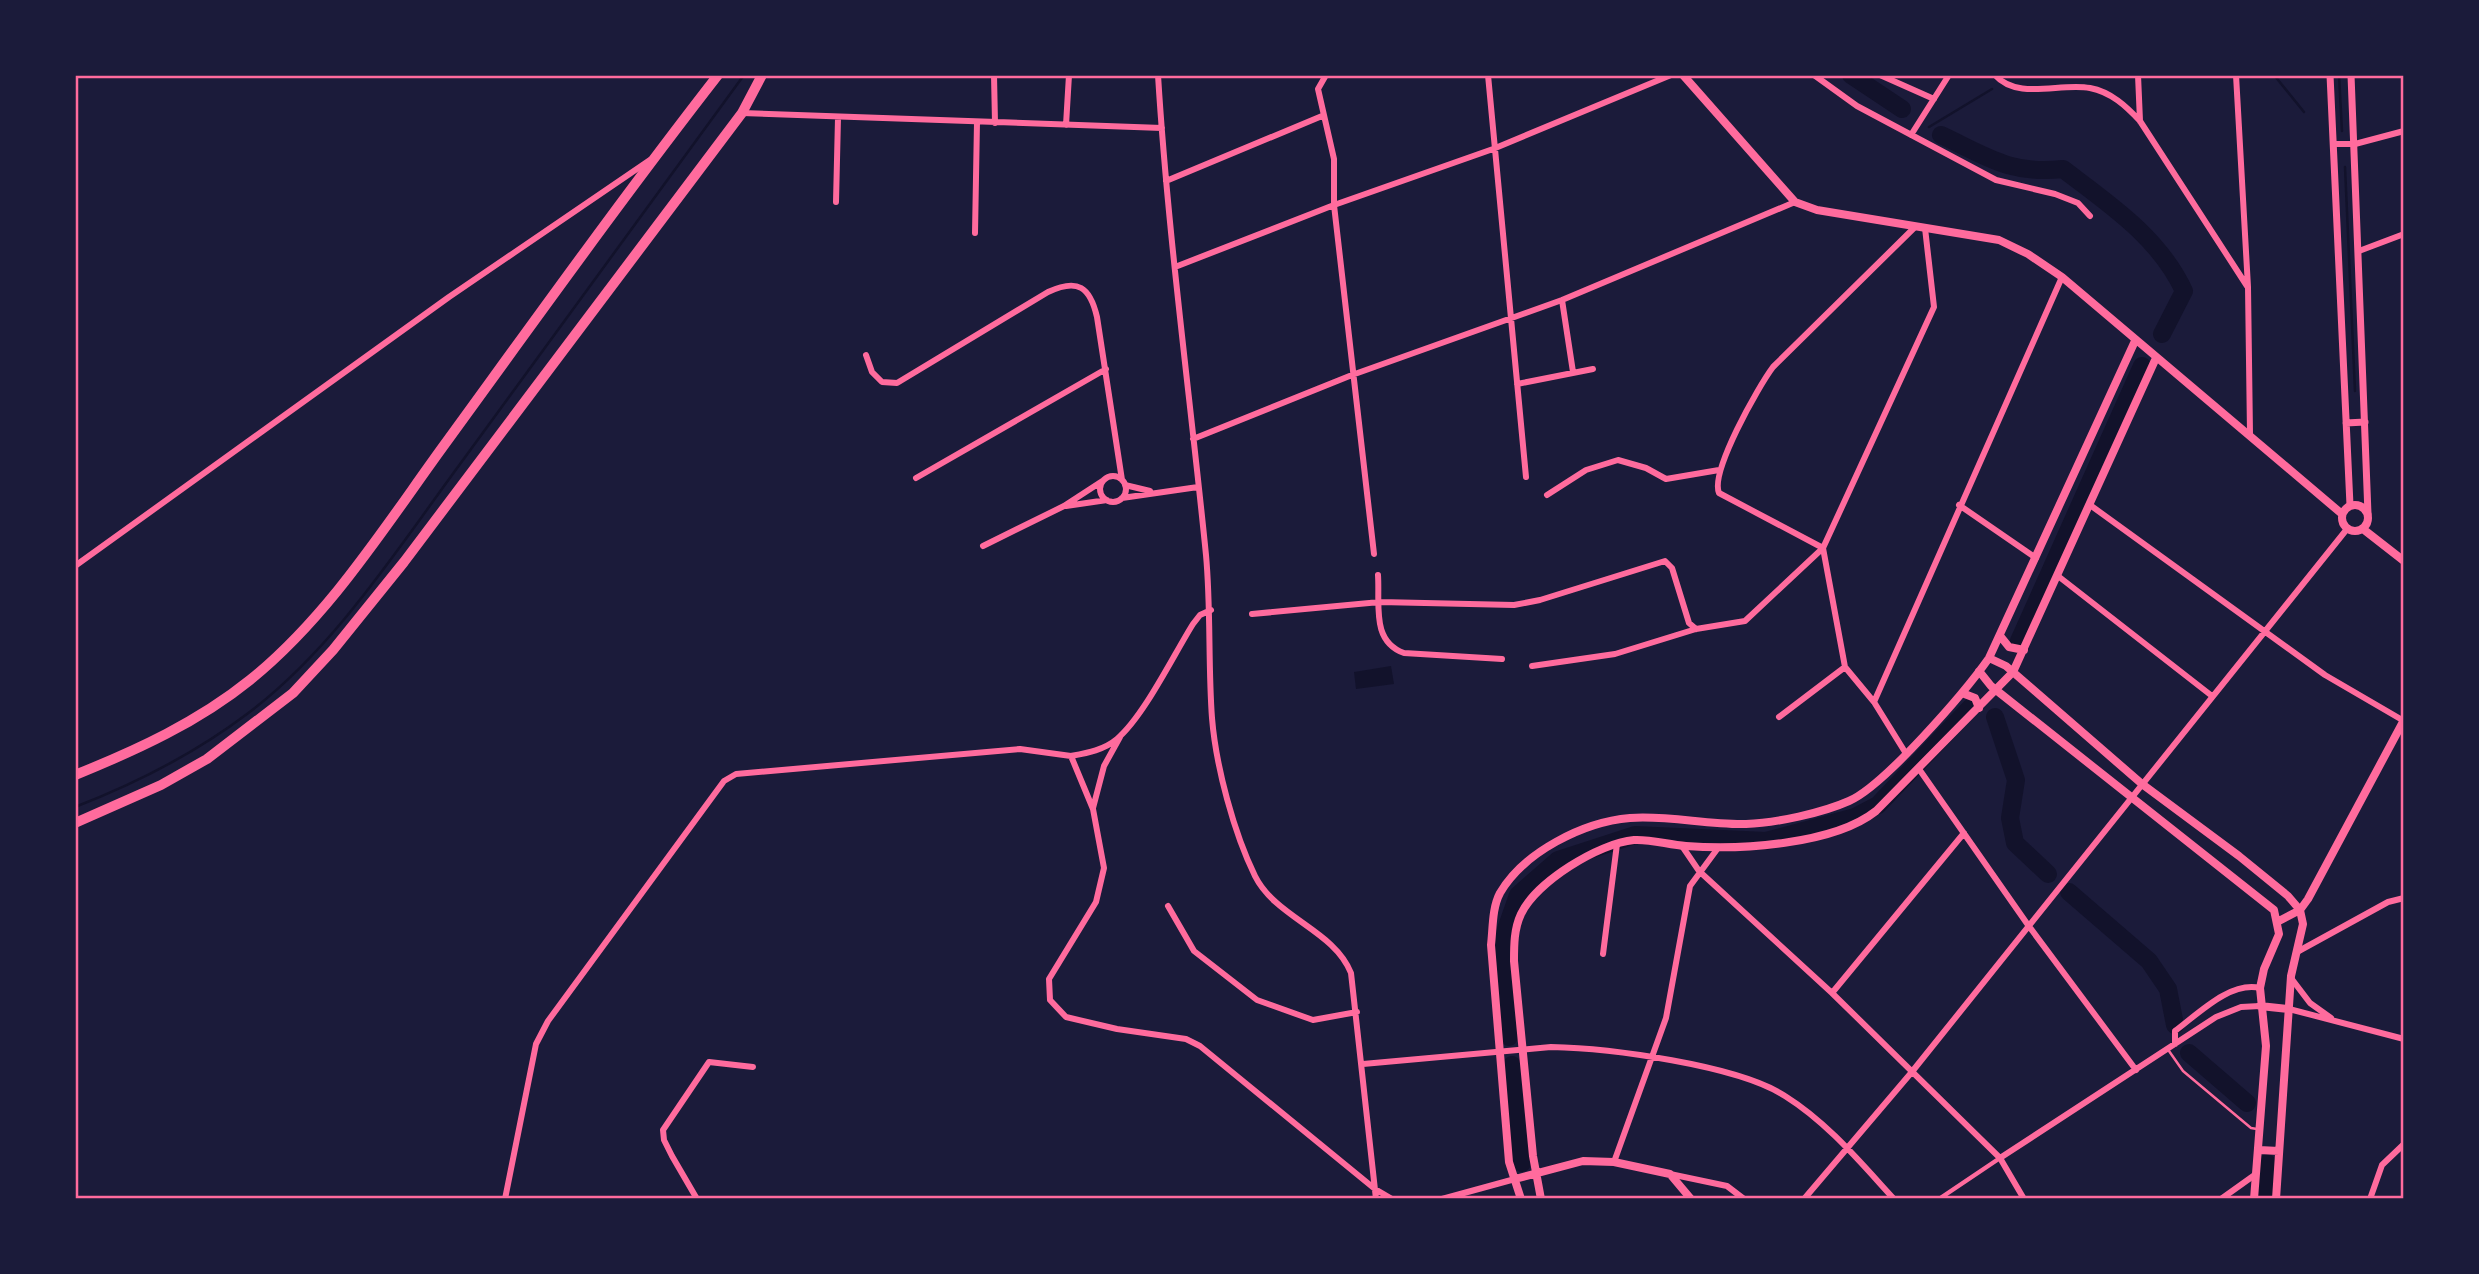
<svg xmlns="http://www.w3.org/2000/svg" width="2479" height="1274" font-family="Poppins,sans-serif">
<rect width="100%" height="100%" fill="#1b1b3a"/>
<path fill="#12122b" d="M1391,666L1394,684L1356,689L1354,672Z"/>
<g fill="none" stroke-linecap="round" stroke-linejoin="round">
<path stroke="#12122b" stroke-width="2.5" d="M2274,75L2304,112
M2339,75L2342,131
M1929,127L1992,89
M2345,167L2355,391
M75,807C137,783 194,754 247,714C335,648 398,548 463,460C557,332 651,204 744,75"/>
<path stroke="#12122b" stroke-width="18" d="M1851,75L1902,109
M1941,135C1986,156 2010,175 2063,169C2109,204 2159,237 2184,291L2162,334
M2019,641L2142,366
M1995,717L2016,780L2010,818L2015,843L2048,874
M2069,892L2149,961L2168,989L2175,1025
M1509,1037L1503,938L1518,895L1558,860L1635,835L1766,841L1855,817L1878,805L1971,707
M2189,1053L2247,1103
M1512,1065L1522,1163
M2264,1199L2267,1163"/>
<path stroke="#ff6b9d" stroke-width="2.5" d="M2169,1051L2183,1071L2251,1128L2257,1129"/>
<path stroke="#ff6b9d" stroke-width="4.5" d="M1939,1199L2000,1158"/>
<path stroke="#ff6b9d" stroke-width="6" d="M994,75L995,123
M1158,75C1168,236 1190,395 1206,555C1211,609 1208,664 1212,718C1216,767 1234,833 1255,876C1276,918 1334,930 1351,973L1376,1199
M1326,75L1318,89L1334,159V205L1374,554
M1488,75L1526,477
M1814,75L1857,106L1996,180L2055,194L2078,203L2090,216
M1880,75L1934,99
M1995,75C2018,101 2061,82 2090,88C2111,92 2126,106 2140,121L2247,286
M2138,75L2140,121
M2236,75L2248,287L2250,434
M742,113L1162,128
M1066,125L1069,75
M1911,135L1949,75
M2333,144H2355L2404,131
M1166,181L1322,116
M836,202L838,118
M975,233L977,122
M2359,251L2404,234
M1175,267L1334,205L1493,149L1671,75
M1562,300L1573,372
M866,355L872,372L882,382L897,383L1048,292C1078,278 1090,287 1097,317L1122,480
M1517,384L1593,369
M1193,439L1352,375L1562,300L1795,202
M1100 489a13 13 0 1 1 26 0a13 13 0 1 1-26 0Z
M916,478L1106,369
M1125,485L1150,491
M1547,495L1586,470L1618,460L1646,468L1666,479L1719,470
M1122,498L1198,487
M1959,505L2036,558
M2090,505L2325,675L2404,721
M1066,506L1107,500
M983,546L1064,506L1104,480
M1823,548L1719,493C1710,472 1758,387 1773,367L1915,227
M1823,548L1845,667L1874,702L1905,752
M75,566L449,297L650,160
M1378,575C1380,605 1371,641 1404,653L1502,659
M2058,576L2212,696
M1252,614L1380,602L1514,605L1540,600L1665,561L1672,568L1689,623L1696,629
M1532,666L1615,654L1696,629L1745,621L1823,548L1934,307L1925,228
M1874,702L2062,277
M1779,717L1845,667
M1071,756C1087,753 1104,750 1117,739C1144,716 1173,656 1193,624L1200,615L1211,610
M1919,769L2028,925L2136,1070
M1093,808L1104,766L1120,737
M1682,846L1699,871L1832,993L2000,1158L2024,1199
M1168,906L1194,951L1257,1000L1313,1020L1357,1012
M2297,952L2388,902L2404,898
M1603,954L1617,844
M2291,978L2310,1003L2331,1018
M1832,993L1964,833
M2289,1009L2404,1039
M2175,1044V1031C2198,1014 2230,981 2260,988
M1363,1064L1551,1047C1608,1048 1738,1065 1785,1096C1828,1123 1860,1162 1894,1199
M2000,1158L2216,1017L2241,1007L2260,1006
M1614,1162L1666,1018L1690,886L1718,848
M1670,1174L1727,1186L1744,1199
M505,1199L536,1044L548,1021L724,781L736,774L1020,749L1071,756L1093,809L1104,868L1096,902L1049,979L1050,1000L1066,1017L1117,1029L1186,1039L1200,1046L1375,1189L1392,1199
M697,1199L672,1156L664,1140L663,1130L709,1062L753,1067
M1442,1199L1515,1179
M1804,1199L1911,1073L2347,529
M2221,1199L2256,1174
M2370,1199L2382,1165L2404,1144"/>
<path stroke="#ff6b9d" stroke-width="7" d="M2330,75L2350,505
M2351,75L2368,514
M2346,423L2365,422"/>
<path stroke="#ff6b9d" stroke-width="8" d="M1683,75L1795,202L1817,210L1999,240L2028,254L2062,277L2342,514
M2342 518a13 13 0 1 1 26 0a13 13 0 1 1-26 0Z
M2363,529L2404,561
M2001,637L2009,647L2024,650
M1989,658L2006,666L2142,784L2239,856L2288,896L2300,910L2303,924L2291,976L2276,1199
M1979,671L1991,686L2274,910L2279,934L2264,969L2260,988L2266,1046L2254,1199
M1962,693L1975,698L1979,708
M2277,922L2300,910L2308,899L2404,720
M2260,1006L2289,1009
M2259,1150L2279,1151
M1515,1179L1583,1161L1614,1162L1670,1174L1691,1199
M1521,1199L1509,1162L1491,945C1493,928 1492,908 1500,893C1524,852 1583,822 1630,818C1668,815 1707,825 1746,824C1776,823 1822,813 1849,801C1884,786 1965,692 1989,658L2135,341
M1541,1199L1533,1156L1514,961C1514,945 1514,929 1521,914C1536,882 1599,843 1634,840C1651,839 1669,845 1686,846C1739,850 1833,845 1876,811L2013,672L2156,358"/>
<path stroke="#ff6b9d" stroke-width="10" d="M75,775C137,750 198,722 250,680C328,617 384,528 442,448C533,323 623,197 718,75
M75,823L161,785L207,759L293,693L333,650L404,562L742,113L762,75"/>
</g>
<rect width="2479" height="1274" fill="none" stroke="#1b1b3a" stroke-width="154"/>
<rect x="77" y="77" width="2325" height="1120" fill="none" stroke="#ff6b9d" stroke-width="2.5"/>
</svg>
